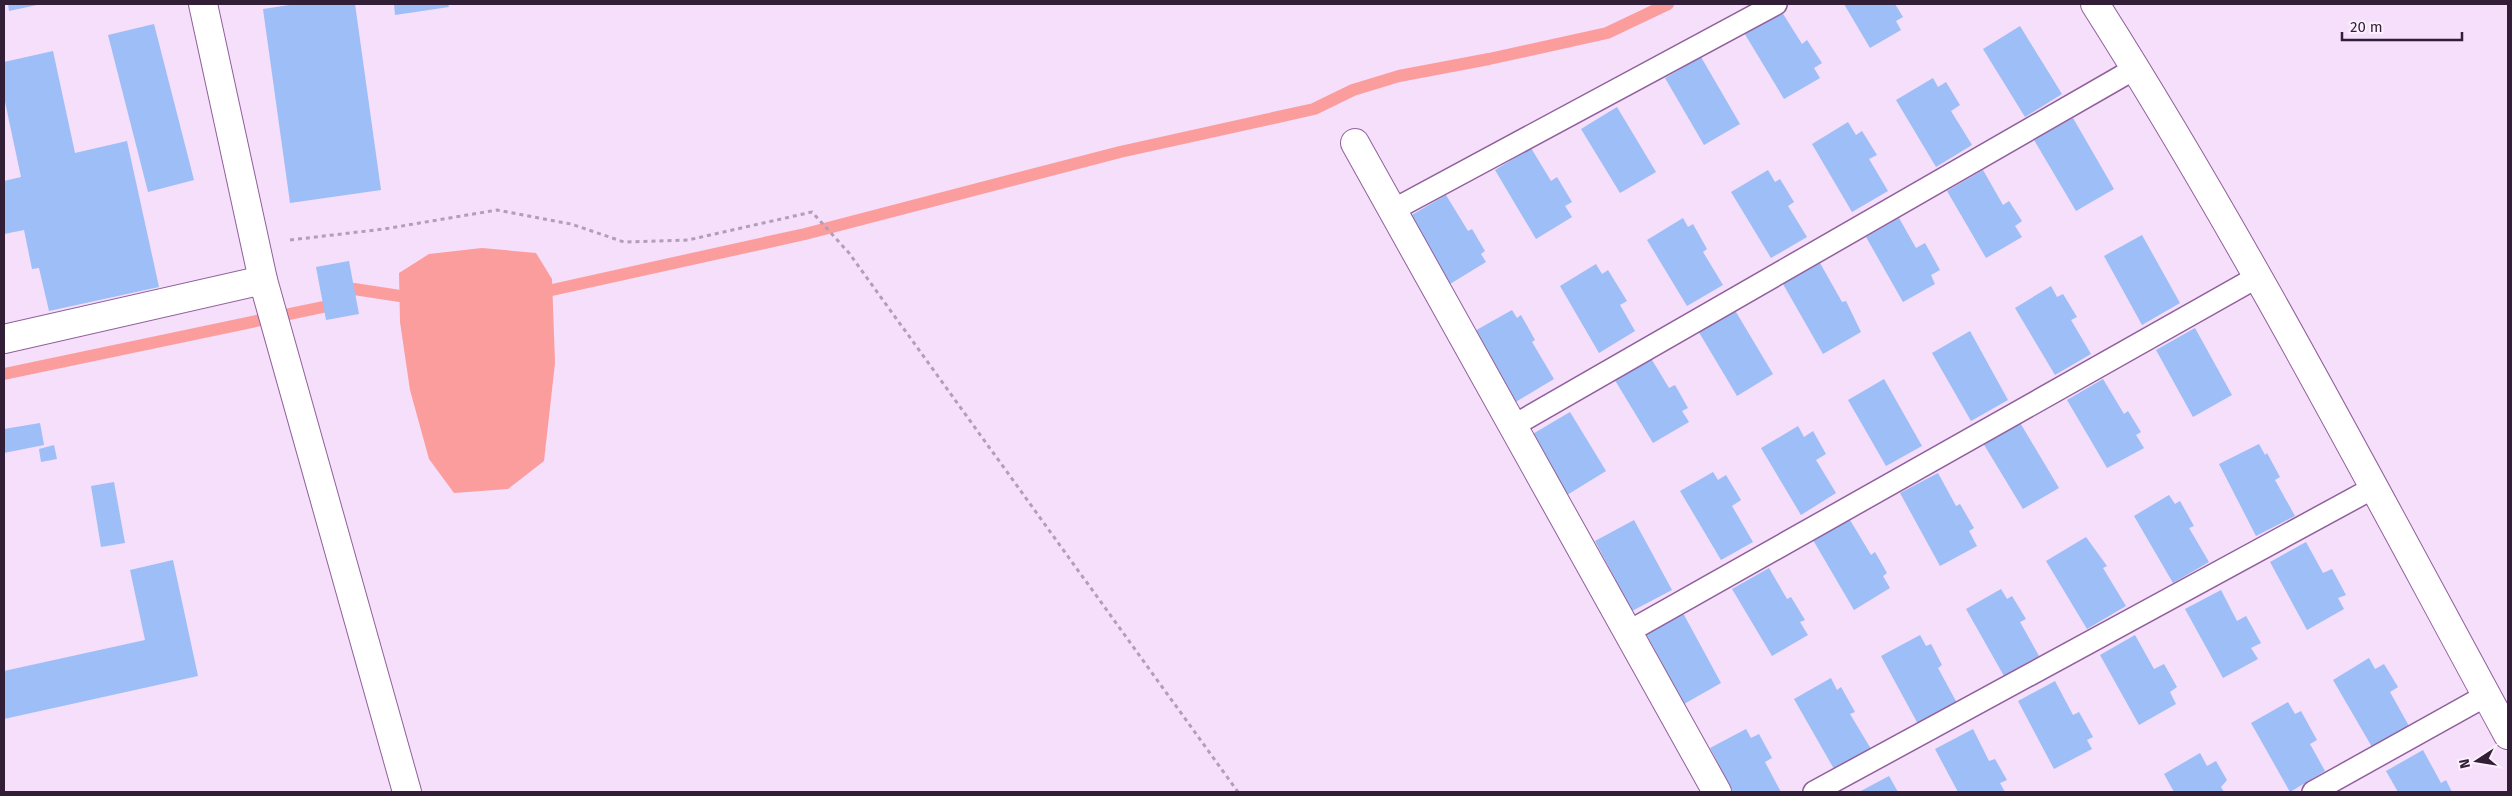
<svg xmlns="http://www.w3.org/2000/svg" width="2512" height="796" font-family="'Fira Sans',sans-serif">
<rect width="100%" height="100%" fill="#f5dffa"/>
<path fill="#fb9d9c" d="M482,248L536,253L552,279L555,363L544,461L508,489L454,493L429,459L410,390L400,322L399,273L429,254Z"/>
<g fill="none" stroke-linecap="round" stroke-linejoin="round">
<path stroke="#fb9d9c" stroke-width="12" d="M354,289L400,296
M552,290L805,234L1120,152L1314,109L1353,90L1399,76L1489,59L1607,33L1668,4
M4,374L323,307"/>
</g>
<path fill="#9dbef6" d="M8,4H37V5L9,11Z
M296,4H355L381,190L290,203L263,9Z
M394,4H448L449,7L395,15Z
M1844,4H1895L1903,17L1896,21L1901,30L1870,48Z
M1780,9L1802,44L1807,40L1822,63L1814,68L1820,78L1784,99L1743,31Z
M154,24L194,180L148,192L108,35Z
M2020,26L2062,94L2025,117L1983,49Z
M53,51L75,153L127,141L159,287L49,311L39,268L32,269L24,230L4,234V181L21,177L4,97V62Z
M1701,57L1740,124L1704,145L1665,78Z
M1933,78L1938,87L1946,82L1960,105L1951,111L1972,145L1936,167L1896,100Z
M1617,107L1656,172L1620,193L1581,129Z
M2073,118L2114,189L2076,211L2034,140Z
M1848,122L1856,135L1862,131L1877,155L1869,159L1888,191L1852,212L1812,144Z
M1531,148L1551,181L1557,177L1572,202L1565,206L1572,217L1536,239L1495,170Z
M1768,170L1775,182L1780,179L1794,202L1788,206L1807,237L1771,258L1731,192Z
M1983,170L2003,205L2009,201L2022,221L2015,226L2022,237L1986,258L1947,191Z
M1446,195L1468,231L1472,229L1485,251L1481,254L1486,262L1450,284L1410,216Z
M1683,218L1688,227L1693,224L1707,249L1703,252L1723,285L1687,306L1647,240Z
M1899,218L1916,248L1925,243L1940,270L1931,275L1935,284L1903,302L1866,237Z
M2142,235L2180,303L2142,325L2104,256Z
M349,261L359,314L326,320L316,267Z
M1820,263L1842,302L1846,301L1861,332L1823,354L1783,284Z
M1596,264L1602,274L1608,270L1627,301L1620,305L1635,331L1599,353L1560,286Z
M2051,286L2057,297L2063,294L2077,317L2071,320L2091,354L2055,375L2015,308Z
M1733,307L1773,374L1737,396L1697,329Z
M1512,310L1517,318L1521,315L1535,340L1532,342L1554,379L1514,403L1473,332Z
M2195,328L2232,395L2193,417L2156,350Z
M1970,331L2008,400L1971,421L1932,353Z
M1649,355L1669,388L1675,385L1688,408L1682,411L1689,422L1653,443L1613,377Z
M1884,379L1922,446L1886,466L1848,400Z
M2103,379L2124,414L2128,411L2141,432L2136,435L2144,448L2107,468L2067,400Z
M1570,412L1606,471L1567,495L1531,435Z
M2019,421L2059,488L2023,509L1983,443Z
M40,423L44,445L4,453V429Z
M1798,426L1804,437L1813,431L1826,454L1816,460L1836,493L1801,515L1761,448Z
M2259,444L2265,455L2267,453L2280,477L2275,480L2295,516L2256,536L2219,464Z
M54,445L57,459L41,462L39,449Z
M1713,472L1718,480L1726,475L1741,500L1732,506L1753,542L1721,560L1680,491Z
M1938,473L1956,506L1960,504L1974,528L1969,531L1977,546L1940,566L1900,493Z
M114,482L125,543L101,547L91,486Z
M2169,495L2175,504L2180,501L2194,526L2189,528L2209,562L2173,583L2134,516Z
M1634,520L1672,590L1632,611L1595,541Z
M1850,520L1871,555L1875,552L1887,573L1883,576L1890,588L1854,610L1813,540Z
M2086,537L2107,566L2103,568L2126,606L2087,629L2046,561Z
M2306,542L2323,573L2332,569L2346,595L2338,598L2344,609L2307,630L2270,562Z
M173,560L198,676L4,719V671L145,640L130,570Z
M1769,568L1787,599L1791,597L1805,620L1800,622L1808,635L1772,656L1732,589Z
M2001,589L2007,599L2012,596L2026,619L2020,622L2039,656L2004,676L1966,609Z
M2221,590L2237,621L2246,616L2261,643L2251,648L2258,659L2223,678L2185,609Z
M1683,613L1721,683L1684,704L1646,634Z
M1920,635L1926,646L1931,644L1942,665L1938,668L1957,703L1918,724L1881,656Z
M2135,635L2154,669L2164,664L2177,687L2170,692L2176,704L2139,725L2100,655Z
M2369,658L2375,669L2384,664L2398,687L2390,692L2409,726L2372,747L2333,680Z
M1831,678L1837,690L1841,687L1855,712L1850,714L1871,749L1834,769L1794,699Z
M2055,681L2073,715L2079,712L2093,737L2087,740L2092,749L2054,769L2018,701Z
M2288,702L2295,714L2301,711L2317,740L2310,744L2325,771L2290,792L2251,723Z
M1746,729L1751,738L1759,734L1772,758L1765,762L1781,792H1733L1710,748Z
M1973,729L1989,761L1995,759L2007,780L2000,783L2005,792H1958L1935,749Z
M2423,750L2441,783L2446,780L2452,792H2398L2386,771Z
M2200,753L2207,766L2216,761L2227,780L2221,787L2224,792H2174L2164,774Z
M1889,776L1898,792H1859Z"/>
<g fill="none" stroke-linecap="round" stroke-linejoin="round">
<defs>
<path id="service" d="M1393,210L1776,4
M1513,426L2136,68
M1628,632L2259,276
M1814,792L2375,487
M2313,792L2487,695"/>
<path id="minor" d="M2095,4C2245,240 2374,489 2508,735
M1355,143L1717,792
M4,339L263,280"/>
<path id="tertiary" d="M203,4L263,280L407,792"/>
</defs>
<use href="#service" stroke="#915f9c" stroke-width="24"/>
<use href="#minor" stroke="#915f9c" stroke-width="30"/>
<use href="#tertiary" stroke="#915f9c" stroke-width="30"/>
<path stroke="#b39db8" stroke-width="3" stroke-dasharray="4 4" stroke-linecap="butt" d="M290,240L384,229L497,210L571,224L624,242L688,240L812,212L849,253L1238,792"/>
<use href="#service" stroke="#fff" stroke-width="21"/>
<use href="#minor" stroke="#fff" stroke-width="28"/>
<use href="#tertiary" stroke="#fff" stroke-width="28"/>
</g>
<rect width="2512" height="796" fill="none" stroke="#331e38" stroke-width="10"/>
<g transform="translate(2477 761) rotate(258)" stroke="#fcf0fe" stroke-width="4" paint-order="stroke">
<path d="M0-4L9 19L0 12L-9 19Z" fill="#331e38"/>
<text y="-8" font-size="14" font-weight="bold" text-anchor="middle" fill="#331e38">N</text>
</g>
<path d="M2342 32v8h120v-8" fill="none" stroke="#331e38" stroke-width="2.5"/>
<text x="2350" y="32" font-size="15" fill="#331e38" stroke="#fcf0fe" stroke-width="4" paint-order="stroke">20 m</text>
</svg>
